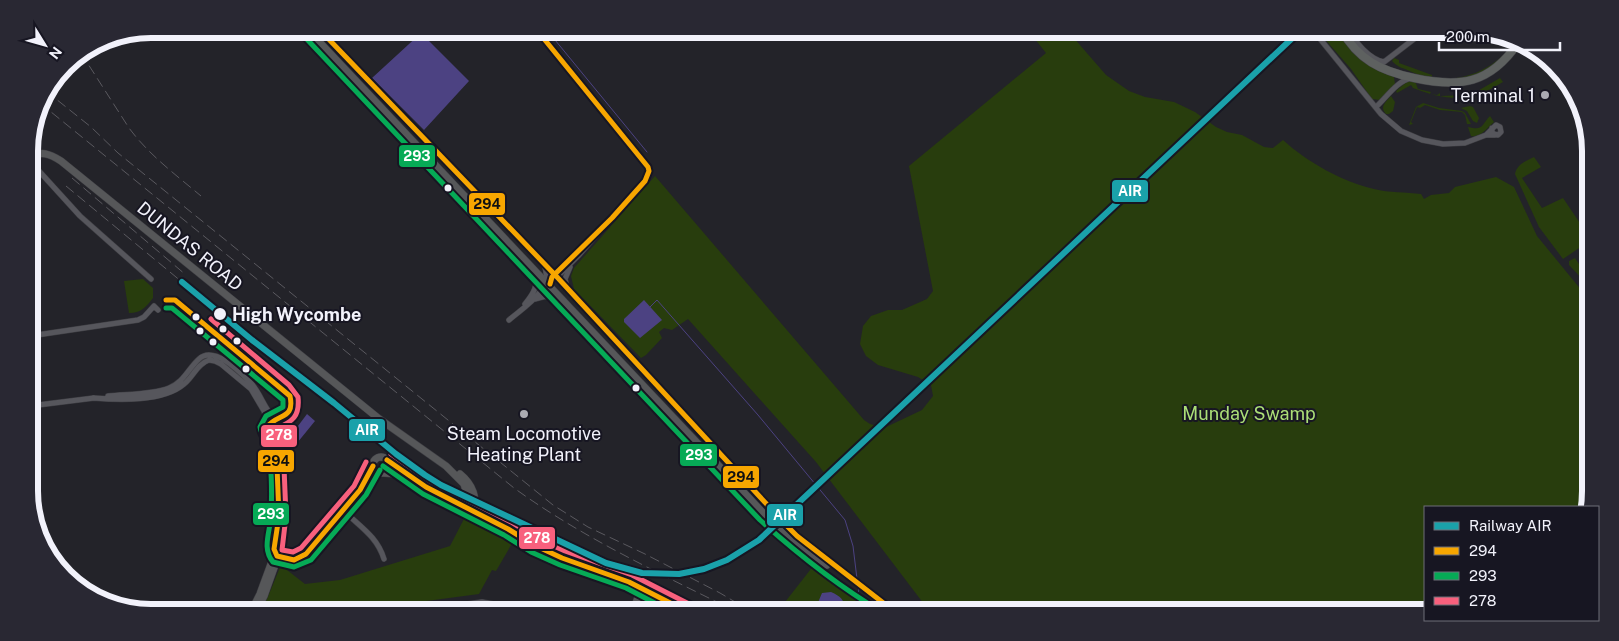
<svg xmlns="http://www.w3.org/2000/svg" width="1619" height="641" font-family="'Public Sans',sans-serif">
<rect width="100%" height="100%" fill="#232329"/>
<path fill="#283d0d" d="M1027,29H1066L1106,75L1129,91L1145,97L1174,102L1195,112L1216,127L1227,132L1242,135L1264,147L1273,148L1283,140C1307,162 1343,182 1374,189C1389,193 1406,192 1421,194L1424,199L1431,195L1449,193L1455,187L1496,177L1514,187L1537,236L1587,297L1584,507H1425V612H930L816,462L688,319L672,330L664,328L659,332L662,338L646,355L641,358L574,289L571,276L574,268L655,176L864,420L870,424L884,428L922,410L933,396L931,385L918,377L878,365L866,356L860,344L863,326L871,316L888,310H902L927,299L933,291L909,166L1046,53Z
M1316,29H1338L1394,77L1395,84L1380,100L1372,99L1351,69Z
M1502,56L1503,57C1476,83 1446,87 1412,72C1404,68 1398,68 1392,61L1394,58L1399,60V63L1432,75V79C1460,80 1481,75 1502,56Z
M1500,78L1503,82L1478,96L1476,92Z
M1409,80L1415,81L1418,89L1431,92L1430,94L1437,95L1440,93V96L1466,95V93L1473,90L1476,96C1453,101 1434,96 1413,88L1411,85L1397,93L1396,91Z
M1391,96L1395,102L1393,111L1389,114H1386C1379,107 1386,102 1391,96Z
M1423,103L1439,108L1462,111L1465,113L1471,124H1467L1465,115L1462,112L1440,110L1425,105L1420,108L1417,107L1411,122L1413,124L1409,125L1416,107Z
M1470,106L1473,107L1479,118L1477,123L1473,121L1467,111L1461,108Z
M1490,116L1494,122C1487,128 1480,138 1471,136L1468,127C1484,131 1481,125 1490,116Z
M1534,157L1541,167L1522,178L1542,208L1563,198L1588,235V242L1563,259L1539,227L1515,174C1517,164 1526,161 1534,157Z
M1575,258L1587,276V284L1569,265V261Z
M143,279L153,288V298C146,307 141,313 129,313L124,281Z
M466,515L514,540L496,571L492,570L479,594L344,612H259L267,599L281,565L287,564V570L305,584L340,580L450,546Z
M814,565L888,612L778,611Z"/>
<path fill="#4c4282" d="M421,33L469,81L424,130L372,78Z
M644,300L662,320L640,338L624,322V319Z
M307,414L315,421L293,448L288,443L289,438Z
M831,592C842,597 845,600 844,612H814L822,593Z"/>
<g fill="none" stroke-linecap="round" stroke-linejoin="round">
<path stroke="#4c4282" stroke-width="1" d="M546,29L647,152
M650,307L657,300L758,415L845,520L853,546L857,579
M856,612L859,588"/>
<path stroke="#3e3e44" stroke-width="11" d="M1587,214L1588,213"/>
<defs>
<path id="street" d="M536,29L648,167L649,171L645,181L578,256L557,277L551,280L543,278
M1312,29L1381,114L1401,131L1422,140L1443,144L1465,143L1486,135H1495
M1348,29C1355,42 1369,59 1384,62L1427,29
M1376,107C1386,98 1397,81 1411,78
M1486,135L1496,125L1500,127L1501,132L1498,135L1494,134L1492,132V128
M29,160L80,216L151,279
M552,277L575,255
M567,287L565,279L570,267
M535,299L546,296L566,306
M525,304C534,293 539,285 534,271
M509,320C524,307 555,289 544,265
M30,336L138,320L144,317L154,306L158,310
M108,396C127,394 151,395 169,388C184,382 188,369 199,359C214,345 240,372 250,382C261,393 264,410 276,420
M93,398C119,400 163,402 184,384C193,377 197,364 209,360L215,361L221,364L251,389L264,411L267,420L268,431L274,441L278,490L279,516L272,558
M30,406L94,398
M273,421L280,422L283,429L279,442L283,515L277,556
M343,510C359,526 377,536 384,559
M411,612L482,602L493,604L509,612"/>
<path id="secondary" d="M307,29L765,515L793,540L827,565
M319,29L557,277L785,524L797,536L895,612
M29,158C41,150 50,154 61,161L378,418L446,466L464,484L467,494L465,501L461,503L457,504
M373 465a8 8 0 1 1 16 0a8 8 0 1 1-16 0Z
M387,460L406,474
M384,473L397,474L435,497L478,519L564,559L626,581L688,612
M460,474C471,483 481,500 469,512H464
M475,501L478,514
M285,559L297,560L309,550L360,490L373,466
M251,612L260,594L274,556L281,552L297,554L308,548
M256,612L264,596L275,565L278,560L283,559
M633,612L641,588"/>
<path id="primary" d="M1341,29C1358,60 1381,71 1414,78C1460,88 1490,84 1518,43"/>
</defs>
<use href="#street" stroke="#3e3e43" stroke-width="6"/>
<use href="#secondary" stroke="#3e3e43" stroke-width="8"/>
<use href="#primary" stroke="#3e3e43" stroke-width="9"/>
<use href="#street" stroke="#56565c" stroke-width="5"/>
<use href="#secondary" stroke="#565759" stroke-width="7"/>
<use href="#primary" stroke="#5e6160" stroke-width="8"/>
<path stroke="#5a595f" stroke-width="1" stroke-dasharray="10 5" stroke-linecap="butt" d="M81,53L129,128C149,155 176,175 201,196
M46,91L91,127L118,153L553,505L588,527L645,554L720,593L752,612
M40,103L514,488C583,538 661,574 737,612
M72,178L186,275
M66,186L182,282"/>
<defs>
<path id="bus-1" d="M319,29L557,277L785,524L797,536L895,612
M536,29L648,167L649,171L645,181L612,218L552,277L550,284
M166,300H175L290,396C295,420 278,413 267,427L274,441L277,467L279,516L274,549L277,556L294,560L306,554L360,490L373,466
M387,460L426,487L508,529L534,545L562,558L629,582L688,612"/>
<path id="bus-2" d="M302,34L760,520C798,554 838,586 882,612
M166,308H172L283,400V407L266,416L260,427C261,434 265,438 267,444C272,461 272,495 271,514C271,530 261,548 273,562L294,567L311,560L366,495L380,470
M383,466L423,494L504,535L531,552L560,565L626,588L672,612"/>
<path id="bus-3" d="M211,319L289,385L298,397C300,416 293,422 275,429L281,439L284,467L286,516L282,550L293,552L301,548L354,486L366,462
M391,454L430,481L511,522L538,539L565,551L632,575L691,605"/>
</defs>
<use href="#bus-1" stroke="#171622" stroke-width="9"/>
<use href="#bus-2" stroke="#171622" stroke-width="9"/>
<use href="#bus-3" stroke="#171622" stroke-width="9"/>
<use href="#bus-1" stroke="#f7a600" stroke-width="5"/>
<use href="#bus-2" stroke="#06aa56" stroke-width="5"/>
<use href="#bus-3" stroke="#f8607d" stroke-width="5"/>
<defs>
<path id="rail-1" d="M182,282L252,340L334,403L396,454L425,475L441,485L606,563L642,573L679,574L704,569L727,560L759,540L1302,29"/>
</defs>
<use href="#rail-1" stroke="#171622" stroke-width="10"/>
<use href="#rail-1" stroke="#1aa1aa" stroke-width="6"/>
</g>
<g fill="#aaaab2" stroke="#171622" stroke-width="2">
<circle cx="1545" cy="95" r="5"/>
<circle cx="524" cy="414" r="5"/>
</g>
<g fill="#f2f2fb" stroke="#171622" stroke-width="2">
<circle cx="448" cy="188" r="4.5"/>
<circle cx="220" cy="314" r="7"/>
<circle cx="196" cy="317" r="4.5"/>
<circle cx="223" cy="329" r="4.5"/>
<circle cx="200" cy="331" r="4.5"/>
<circle cx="237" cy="341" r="4.5"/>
<circle cx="213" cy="342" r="4.5"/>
<circle cx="246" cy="369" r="4.5"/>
<circle cx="636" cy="388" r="4.5"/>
</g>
<g text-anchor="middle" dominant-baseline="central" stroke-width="4" stroke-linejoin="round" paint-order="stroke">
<g font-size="18" fill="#f2f2fb" stroke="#171622" text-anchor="end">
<text x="1535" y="95">Terminal 1</text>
<text x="524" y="433" text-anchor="middle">Steam Locomotive<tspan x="524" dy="21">Heating Plant</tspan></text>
</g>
<g font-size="18" fill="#f2f2fb" stroke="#171622">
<text transform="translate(190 246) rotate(39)">DUNDAS ROAD</text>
</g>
<g font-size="18" font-weight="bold" fill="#f2f2fb" stroke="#171622" text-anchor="start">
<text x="232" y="314">High Wycombe</text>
</g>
<g font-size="18" fill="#abde77" stroke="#171622">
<text x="1249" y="413">Munday Swamp</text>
</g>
</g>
<path d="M0 0H1619V641H0ZM151 38H1469A113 113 0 0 1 1582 151V491A113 113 0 0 1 1469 604H151A113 113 0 0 1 38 491V151A113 113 0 0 1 151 38Z" fill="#292833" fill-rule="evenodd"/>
<path fill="none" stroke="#f2f2fb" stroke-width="6" d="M151 38H1469A113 113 0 0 1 1582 151V491A113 113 0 0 1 1469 604H151A113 113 0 0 1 38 491V151A113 113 0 0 1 151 38Z"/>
<g stroke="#171622" stroke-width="2">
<rect x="398" y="144" width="38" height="24" rx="5" fill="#06aa56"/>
<rect x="1111" y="179" width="38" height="24" rx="5" fill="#1aa1aa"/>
<rect x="468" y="192" width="38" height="24" rx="5" fill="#f7a600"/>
<rect x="348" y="418" width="38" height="24" rx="5" fill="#1aa1aa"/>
<rect x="260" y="424" width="38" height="24" rx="5" fill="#f8607d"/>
<rect x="679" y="443" width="39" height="24" rx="5" fill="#06aa56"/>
<rect x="257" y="449" width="38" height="24" rx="5" fill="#f7a600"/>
<rect x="722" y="465" width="38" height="24" rx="5" fill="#f7a600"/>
<rect x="252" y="502" width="38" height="24" rx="5" fill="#06aa56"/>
<rect x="766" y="503" width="38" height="24" rx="5" fill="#1aa1aa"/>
<rect x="518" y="526" width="38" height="24" rx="5" fill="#f8607d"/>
</g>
<g font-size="14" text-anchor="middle" font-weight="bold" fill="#fff">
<text x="417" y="161">293</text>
<text x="1130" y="196">AIR</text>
<text x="367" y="435">AIR</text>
<text x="279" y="440">278</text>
<text x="699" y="460">293</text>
<text x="271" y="519">293</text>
<text x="785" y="520">AIR</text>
<text x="537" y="543">278</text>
</g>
<g font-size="14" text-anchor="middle" font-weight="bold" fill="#111">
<text x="487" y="209">294</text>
<text x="276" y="466">294</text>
<text x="741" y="482">294</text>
</g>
<rect x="1424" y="506" width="175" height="115" fill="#171622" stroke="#6f6e79"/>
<rect x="1434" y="522" width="25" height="8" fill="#1aa1aa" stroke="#6f6e79"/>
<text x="1469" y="531" font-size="15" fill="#f2f2fb">Railway AIR</text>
<rect x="1434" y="547" width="25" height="8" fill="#f7a600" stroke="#6f6e79"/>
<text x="1469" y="556" font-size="15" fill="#f2f2fb">294</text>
<rect x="1434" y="572" width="25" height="8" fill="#06aa56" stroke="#6f6e79"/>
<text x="1469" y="581" font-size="15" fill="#f2f2fb">293</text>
<rect x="1434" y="597" width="25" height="8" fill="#f8607d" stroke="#6f6e79"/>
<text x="1469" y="606" font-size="15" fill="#f2f2fb">278</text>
<g transform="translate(45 45) rotate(127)" stroke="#171622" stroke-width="4" paint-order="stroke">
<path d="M0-4L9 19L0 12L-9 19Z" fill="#f2f2fb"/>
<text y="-8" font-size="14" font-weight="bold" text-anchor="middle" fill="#f2f2fb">N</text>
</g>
<path d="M1439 42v8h121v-8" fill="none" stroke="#f2f2fb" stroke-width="2.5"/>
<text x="1446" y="42" font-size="15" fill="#f2f2fb" stroke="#171622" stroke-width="4" paint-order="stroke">200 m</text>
</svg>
